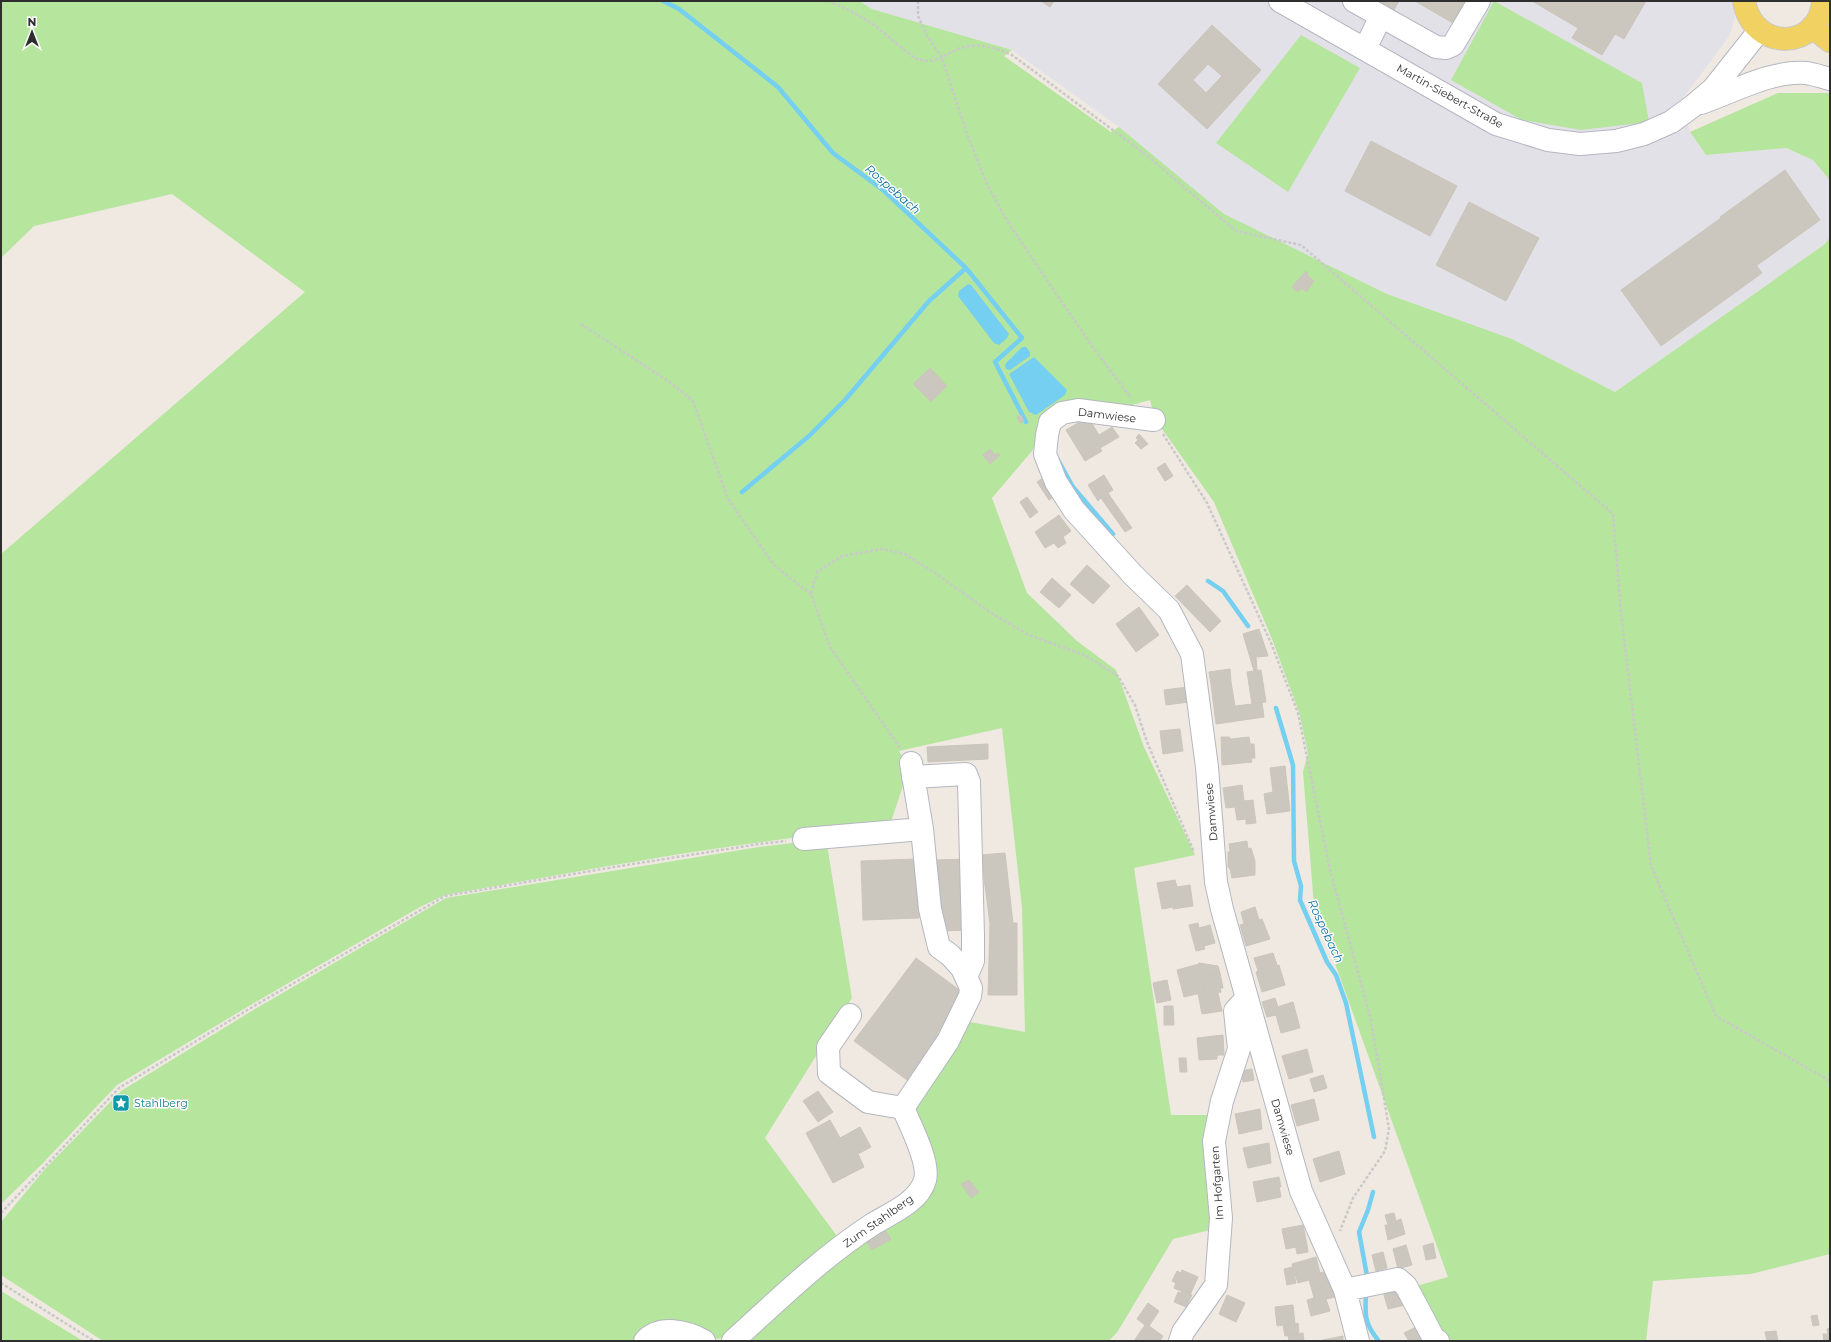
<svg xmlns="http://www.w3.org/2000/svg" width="1831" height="1342" font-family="Montserrat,sans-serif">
<rect width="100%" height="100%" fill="#efe9e1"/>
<path fill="#e3e1e8" d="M859,1H1739L1730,35L1681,101L1690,132L1706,155L1785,148L1813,160L1828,178L1830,186V237L1825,244L1615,392L1512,339L1387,294L1223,214L1119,127L1012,50L872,9Z"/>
<path fill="#b6e59e" d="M1,1H859L872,9L1012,50L1004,56L1111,132L1119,127L1224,214L1387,294L1512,339L1615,392L1825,244L1830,237V1254L1751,1274L1653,1281L1646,1341H1448L1413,1287L1448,1277L1314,905L1303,772L1308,753L1299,712L1272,639L1214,502L1155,419L1150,400L1121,408L1046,418L1032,451L992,498L1027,593L1077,641L1116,670L1144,747L1195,855L1134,868L1171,1115H1209L1210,1230L1173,1239L1118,1331L1109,1341H745L928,1179L905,1107L959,1020L1025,1032L1022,908L1002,728L899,751L909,767L889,828C740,840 593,869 445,895L420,907L254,1003L117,1085L42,1164L1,1204V554L305,292L172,194L34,226L1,258Z
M1494,1L1642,83L1649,122L1581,130L1522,120L1451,80Z
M1301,35L1360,68L1288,192L1216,143Z
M1778,93H1830V186L1828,178L1813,160L1786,148L1706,155L1690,132Z
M826,839L852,998L765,1138L842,1243L732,1336L717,1339L692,1323L667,1321L636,1341H103L1,1275V1222L45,1169L121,1091L255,1009L446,898L759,847Z
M1,1291L83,1341H1Z"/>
<path fill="#75cff0" d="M968,284L971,285L1009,334L1007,338L999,345L994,343L958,296L959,291Z
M1022,347H1026L1030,352V356L1010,370L1006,369L1005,366L1006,363Z
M1034,357L1067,390L1065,395L1036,415L1029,412L1009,374Z"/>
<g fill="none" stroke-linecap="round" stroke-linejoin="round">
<path stroke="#75cff0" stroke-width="4.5" d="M663,1L679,9L778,87L833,153L883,190L966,268L1022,338L995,362L1026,422
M1058,460L1073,487L1113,534
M742,492L809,436L845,400L929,301L966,268
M1208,581L1223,591L1248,626
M1276,708L1293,765L1294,861L1301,886L1300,900L1327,962L1336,975L1346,1003L1374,1137
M1367,1276L1359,1232L1368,1210L1373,1192
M1366,1293C1365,1314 1364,1323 1378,1340"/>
</g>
<path fill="#cbc7bf" stroke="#cbc5ba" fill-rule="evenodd" d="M1041,1H1054L1050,7Z
M1367,1H1399L1391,15Z
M1415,1H1472L1458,26Z
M1532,1H1646L1624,39L1615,34L1602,55L1572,38L1578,28Z
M1212,25L1261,70L1207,129L1158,84ZM1208,64L1222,76L1206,93L1193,80Z
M1371,141L1457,186L1430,236L1345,191Z
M1785,170L1820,220L1756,266L1720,217Z
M1469,202L1539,238L1506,301L1436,265Z
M1721,218L1762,273L1661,346L1621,290Z
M1306,271L1308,273L1306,274L1314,281L1306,292L1302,288L1298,292L1292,287Z
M930,368L947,386L931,402L913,384Z
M1021,415L1024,421L1020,423L1017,417Z
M1088,417L1099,435L1112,427L1119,437L1100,448L1102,451L1085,461L1066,430Z
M1139,434L1148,444L1141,449L1135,443L1138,440L1136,438Z
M990,449L995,455L998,453L1000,455L990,464L983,455Z
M1165,463L1173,476L1165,481L1157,468Z
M1104,475L1113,490L1108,493L1132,528L1125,532L1101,498L1098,501L1088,485Z
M1046,476L1059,493L1049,500L1037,482Z
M1027,497L1038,512L1030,518L1020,502Z
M1059,515L1071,531L1063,537L1066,543L1058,548L1054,543L1045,548L1035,532Z
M1087,565L1110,586L1093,604L1070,584Z
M1052,578L1071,595L1059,608L1040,592Z
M1187,585L1221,621L1210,632L1175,596Z
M1139,607L1149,621L1126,638L1116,624Z
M1149,621L1159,635L1136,652L1126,638Z
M1259,629L1268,656L1256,657L1257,670L1254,671L1243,634Z
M1230,669L1231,682L1211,684L1209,672Z
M1261,670L1266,702L1252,704L1247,672Z
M1231,682L1235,706L1262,703L1264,717L1216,724L1211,684Z
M1188,687L1189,702L1166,705L1164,690Z
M1180,729L1183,751L1163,754L1160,731Z
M1221,737H1229L1231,739L1249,737L1250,744H1254L1255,758H1251L1252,762L1222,765Z
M988,744V759L928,762L927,747Z
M1285,766L1290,811L1267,814L1264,794L1273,792L1270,768Z
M1242,785L1244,801L1253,800L1256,823L1246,824V819L1237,820L1235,807L1226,808L1223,788Z
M1247,841L1248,849L1230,851L1229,844Z
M1251,848L1255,861V875L1232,878L1230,869L1228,867V852Z
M1005,853L1013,923H1017V995H988L990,924L981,855Z
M916,859L919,918L863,920L861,861Z
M966,859L968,930L939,931L937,860Z
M1175,880L1177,887L1190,885L1193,906L1173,909V907L1162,909L1157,883Z
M1255,907L1259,920L1244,924L1241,912Z
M1262,919L1270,939L1246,946L1240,925Z
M1198,923L1199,928L1210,925L1215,943L1204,946L1205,949L1196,951L1189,925Z
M1273,953L1277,965L1258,971L1254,958Z
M916,958L966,995L937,1034L944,1039L911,1083L854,1041Z
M1199,963L1218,966L1220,973L1202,977Z
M1199,964L1205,992L1184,997L1177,970Z
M1279,965L1285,985L1262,992L1256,972Z
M1220,973L1223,988H1220L1221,992L1218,993L1222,1011L1202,1014L1198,993L1205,992L1202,977Z
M1167,980L1171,1000L1157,1003L1153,983Z
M1275,998L1278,1007L1274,1008L1276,1015L1267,1017L1262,1002Z
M1293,1002L1300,1028L1281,1033L1274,1008Z
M1164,1006H1173L1174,1025H1164Z
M1223,1035L1224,1055H1217V1059L1199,1060L1197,1038Z
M1307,1049L1313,1072L1289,1079L1282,1056Z
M1179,1058H1186L1187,1072H1180Z
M1252,1069L1254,1080L1243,1082L1240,1071Z
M1323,1075L1327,1088L1314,1092L1310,1079Z
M818,1091L833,1112L818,1122L803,1101Z
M1314,1099L1319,1120L1297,1126L1291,1105Z
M1260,1109L1262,1129L1239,1134L1235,1114Z
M830,1120L840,1138L860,1127L871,1147L858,1154L864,1167L833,1183L806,1133Z
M1269,1143L1271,1163L1248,1168L1243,1148Z
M1339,1151L1345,1174L1320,1182L1313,1159Z
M1279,1177L1281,1187L1279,1186L1281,1197L1257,1202L1253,1182Z
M969,1180L979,1192L971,1198L961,1184Z
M1394,1213L1396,1221L1401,1219L1405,1234L1388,1240L1385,1225H1388L1385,1215Z
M1303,1225L1307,1245L1286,1249L1282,1229Z
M885,1230L891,1239L872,1250L867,1242Z
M1433,1243L1436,1258L1426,1260L1423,1246Z
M1307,1245L1308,1252L1297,1254L1296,1248Z
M1406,1245L1412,1265L1398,1269L1393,1249Z
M1383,1252L1387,1268L1376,1271L1372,1255Z
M1316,1257L1320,1273L1327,1271L1331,1284L1312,1290L1309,1280L1298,1283L1292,1264Z
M1293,1267L1296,1283L1287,1285L1284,1269Z
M1182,1270L1198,1277L1190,1295L1174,1288L1176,1283L1172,1281L1177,1271L1181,1273Z
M1331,1284L1335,1297L1326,1299L1330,1311L1311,1316L1307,1300L1314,1298L1312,1290Z
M1399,1284L1405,1305L1388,1309L1382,1288Z
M1182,1291L1192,1295L1186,1307L1174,1302L1178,1292L1181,1293Z
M1227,1295L1245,1303L1236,1322L1219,1314Z
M1148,1303L1159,1311L1149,1326L1163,1336L1160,1341H1134L1145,1325L1137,1319Z
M1293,1305L1295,1324L1298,1323L1299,1334L1285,1336L1283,1325L1277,1326L1275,1307Z
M1817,1315L1819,1325L1813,1326L1811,1316Z
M1418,1326L1427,1341H1409L1404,1333Z
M1830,1328V1341H1824L1823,1334H1828L1827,1329Z
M1776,1331L1778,1341H1767L1765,1332Z
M1303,1333L1304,1341H1289L1288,1336Z
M1343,1336V1341H1323V1340Z"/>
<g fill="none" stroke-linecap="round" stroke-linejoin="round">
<defs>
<path id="minor" d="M1280,1L1496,124L1548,140L1580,144L1616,141L1644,134L1671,122L1693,106L1713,89L1759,31
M1354,1L1436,47L1446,48L1453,45L1479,1
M1365,49L1381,16
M1701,103C1733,92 1772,70 1806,73C1814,74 1822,77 1830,79
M1154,420L1078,410L1062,413L1050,422L1047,435L1045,454L1056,482L1074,510L1133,575L1169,610L1192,654L1207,767L1216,882L1222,909L1301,1191L1345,1290L1358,1341
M913,777L966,774L969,782L973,936V961L966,977
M804,839L922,829
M850,1015L828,1047L829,1073L868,1102L903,1108L948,1041L970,996L971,988L962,968L950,955L939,947L930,909L922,829L911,763
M1345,1290L1398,1279L1406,1286L1433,1337L1438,1341
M645,1341C660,1325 686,1331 704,1341
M733,1341C778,1300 822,1257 873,1224C891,1213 919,1202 925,1180C930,1162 910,1125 903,1108
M1180,1341L1183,1332L1216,1285L1221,1218L1214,1141L1222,1101L1239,1049L1235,1011L1247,998"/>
<path id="major" d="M1744,1C1753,53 1820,50 1823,1
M1812,27L1830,41"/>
</defs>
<use href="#minor" stroke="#b4b7c1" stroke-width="24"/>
<use href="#major" stroke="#c9c9c9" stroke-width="24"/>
<path stroke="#c9c9c9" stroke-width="2.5" stroke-dasharray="3 2" stroke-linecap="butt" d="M828,1C846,8 861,16 877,27C883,32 914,59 917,59C940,66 945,51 965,47C981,43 998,49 1012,55L1145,154L1236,231L1301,245L1613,514L1621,613L1651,866L1716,1016L1830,1081
M918,1V16L927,36L942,58L967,134L987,184L1006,219L1044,276L1092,346L1131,398
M581,324L668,381L693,401L728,499L774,565L811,594
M1163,434L1207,503L1271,643L1298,713L1330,870L1371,1020L1389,1129L1385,1151L1353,1198L1340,1231
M900,748L830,647L811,594L817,572L842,556L882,549L905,554L935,573L991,613L1029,635L1086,656L1118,676L1135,705L1147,742L1194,852
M1,1213L119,1088L254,1006L445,896L620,866L759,844L786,841
M1,1283L94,1341"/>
<use href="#minor" stroke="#fff" stroke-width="22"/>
<use href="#major" stroke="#f2d163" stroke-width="22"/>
</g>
<defs>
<symbol id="sight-square" viewBox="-11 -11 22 22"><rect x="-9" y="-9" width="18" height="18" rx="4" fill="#0f9aa8" stroke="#fff"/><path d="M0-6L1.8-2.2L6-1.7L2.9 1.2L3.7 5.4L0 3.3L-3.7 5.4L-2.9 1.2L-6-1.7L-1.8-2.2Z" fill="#fff"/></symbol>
</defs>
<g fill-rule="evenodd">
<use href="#sight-square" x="111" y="1093" width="20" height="20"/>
</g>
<g text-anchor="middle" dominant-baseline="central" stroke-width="3" stroke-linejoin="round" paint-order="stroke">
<g font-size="11" fill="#2e2e2e" stroke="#fff">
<text transform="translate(1450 96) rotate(29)">Martin-Siebert-Straße</text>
<text transform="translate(1107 415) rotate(7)">Damwiese</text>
<text transform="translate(1211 812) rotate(-95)">Damwiese</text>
<text transform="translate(1283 1127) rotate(74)">Damwiese</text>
<text transform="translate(1217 1183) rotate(-94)">Im Hofgarten</text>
<text transform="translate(878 1221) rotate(-35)">Zum Stahlberg</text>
</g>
<g font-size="11" fill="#0d838f" stroke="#fff" text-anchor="start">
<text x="134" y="1103">Stahlberg</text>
</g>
<g font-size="12" font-style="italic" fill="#0d6fa3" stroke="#fff">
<text transform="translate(893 189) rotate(41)">Rospebach</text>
<text transform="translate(1326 931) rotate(65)">Rospebach</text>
</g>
</g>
<rect width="1831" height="1342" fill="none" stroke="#2e2e2e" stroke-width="4"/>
<g transform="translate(32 32)" stroke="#ffffff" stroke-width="3" paint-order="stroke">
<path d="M0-3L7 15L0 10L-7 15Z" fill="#2e2e2e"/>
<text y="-6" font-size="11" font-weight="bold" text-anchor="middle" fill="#2e2e2e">N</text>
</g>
</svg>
